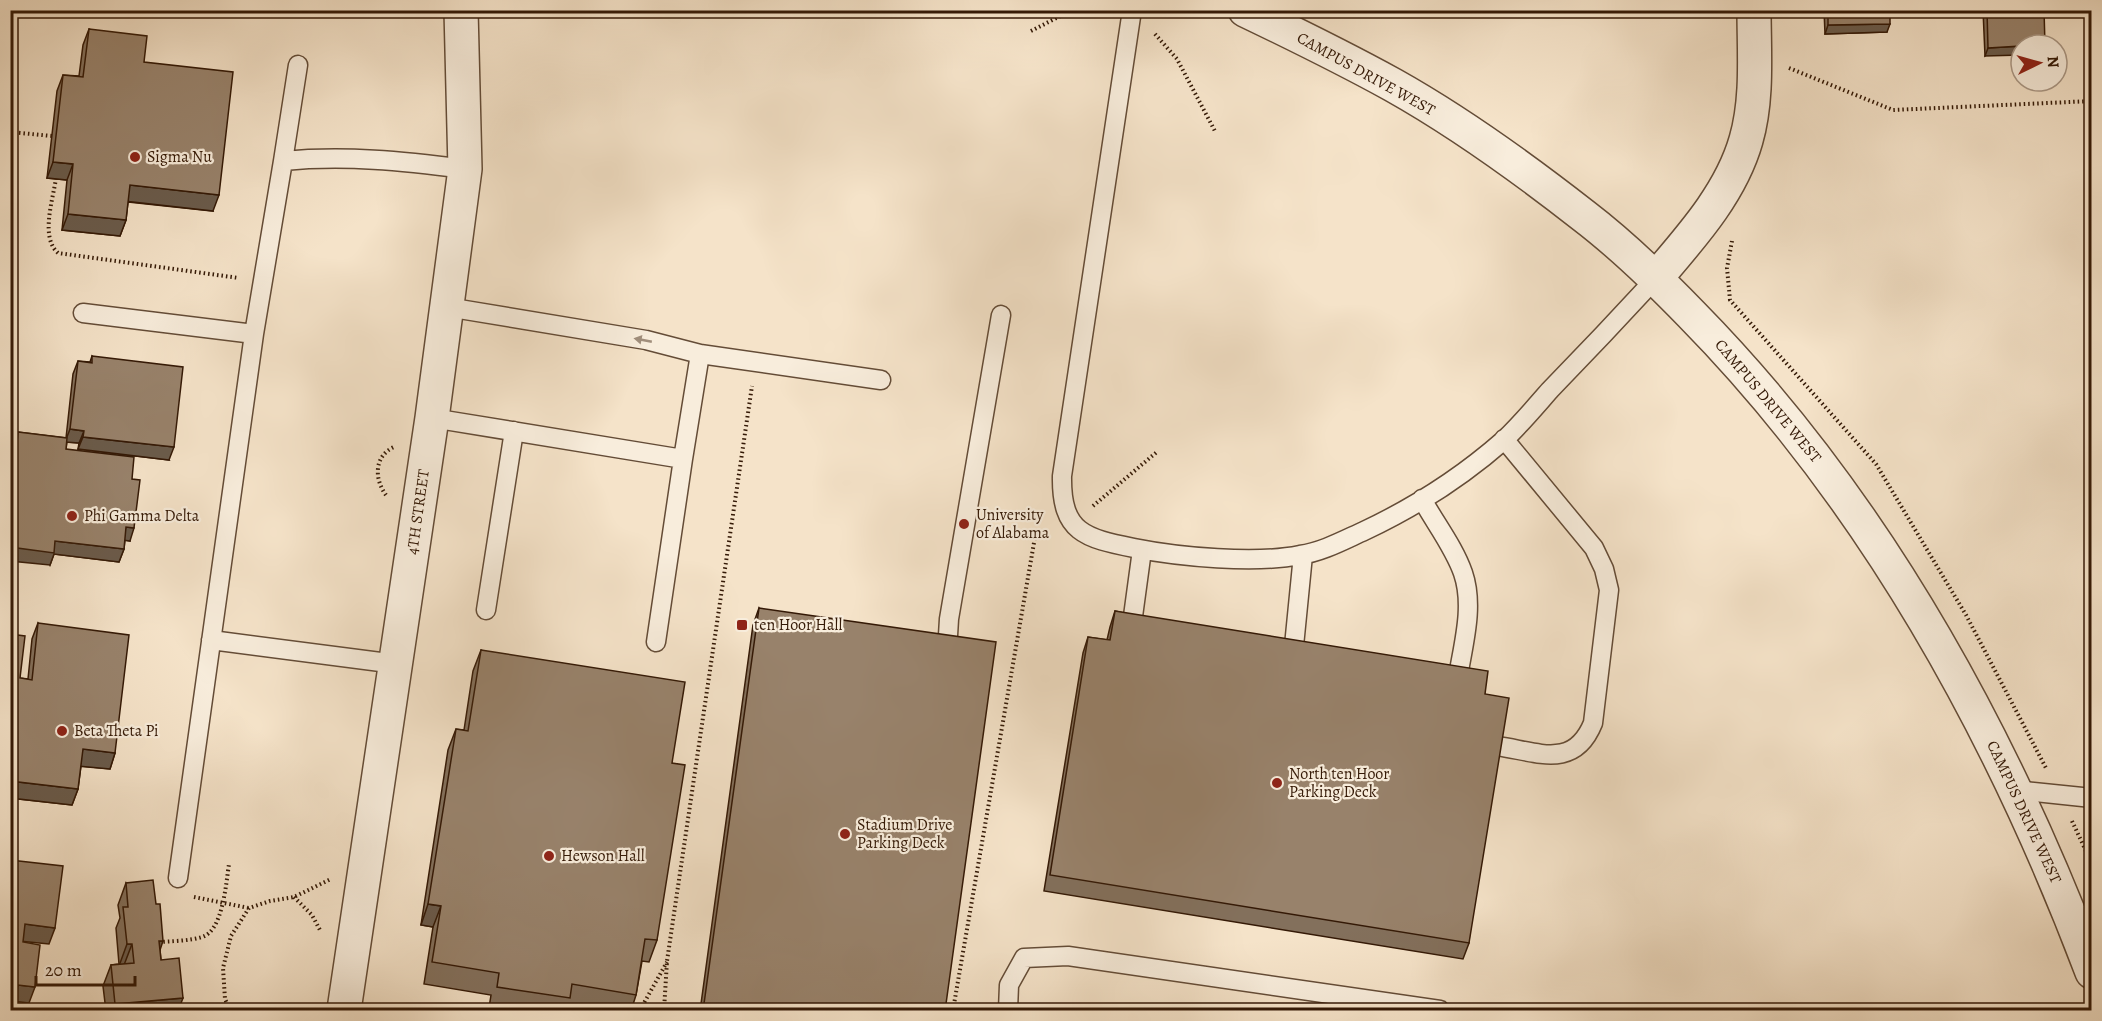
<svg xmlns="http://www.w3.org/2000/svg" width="2102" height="1021" font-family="Alegreya,serif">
<rect width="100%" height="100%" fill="#f5e3c9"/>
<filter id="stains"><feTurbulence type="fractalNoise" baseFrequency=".00333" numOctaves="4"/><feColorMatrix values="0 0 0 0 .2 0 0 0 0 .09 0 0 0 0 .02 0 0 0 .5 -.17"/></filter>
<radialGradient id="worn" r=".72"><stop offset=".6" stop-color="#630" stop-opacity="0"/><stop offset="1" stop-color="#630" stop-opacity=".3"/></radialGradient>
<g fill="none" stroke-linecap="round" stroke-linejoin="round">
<defs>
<path id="service" d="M1132,10L1062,476C1061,533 1085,538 1134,548C1179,557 1256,564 1300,555C1322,552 1344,540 1364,531C1413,508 1463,476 1504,440C1520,425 1535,407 1550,390C1586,353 1621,316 1656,278
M283,161L298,65
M447,307L646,340L700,354L881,380
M83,313L254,334
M432,418L683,459L700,354
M1422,499C1435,523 1454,547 1463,573C1475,608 1462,648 1457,683
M486,610L514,431
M1131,631L1142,550
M211,640L396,664
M656,642L683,459
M947,652L949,619L1001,315
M1293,656L1303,555
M1497,746C1538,752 1574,770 1593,723L1609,590L1604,569L1594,548L1504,439
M2015,790L2092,798
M178,878L254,334L283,161C345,155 403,161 465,169
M1008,1010L1009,985L1024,958L1068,956L1440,1010"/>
<path id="minor" d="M1245,10C1295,34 1344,58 1393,85C1459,122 1524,169 1584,216C1622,245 1658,280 1691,314C1873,499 2001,731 2092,972
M1656,278C1691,237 1731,193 1746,140C1758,99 1754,52 1754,10
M344,1010L432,418L465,169L461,10"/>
</defs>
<use href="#service" stroke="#644c37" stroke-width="21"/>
<use href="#minor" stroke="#644c37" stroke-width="36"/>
<path stroke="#341906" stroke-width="4" stroke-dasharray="1.5 3" stroke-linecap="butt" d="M1031,31L1072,10
M1155,34L1177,59L1216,133
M1789,68L1893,110L2092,101
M10,132L52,136
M56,178C53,200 40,237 58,253L239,278
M1732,241L1727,268L1730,300L1876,464L1966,615L2046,768
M386,495C374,479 374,456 394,447
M1093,506L1158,451
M2072,821L2092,864
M194,897L249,908
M294,897L312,915L321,932
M159,942C173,941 189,941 202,937C223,931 226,883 229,864
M230,1010L225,999L223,968L231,936L249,908L270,901L294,897L331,879
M640,1010L667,962
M664,1010L667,961L752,386
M953,1010L1035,537L1047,530"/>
<use href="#service" stroke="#f8eddc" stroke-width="18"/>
<use href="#minor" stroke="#f8eddc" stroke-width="33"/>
</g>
<path fill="#83705c" stroke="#341906" stroke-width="1.5" d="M1824,10H1890L1887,32L1825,34Z
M1983,10H2044L1985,56Z
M89,29L144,62L213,211L128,202L126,220L120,236L62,230L67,180L47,178L57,91L63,75L79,76L83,45Z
M92,356L169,460L78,449L79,443L67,442L66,449L132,479L130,541L125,540L124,549L119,562L54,554L50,565L11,464L14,445L18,432L66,438L73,374L78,361L90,362Z
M759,608L945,1011H700L753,625Z
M1115,611L1485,694L1469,943L1463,959L1044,891L1083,653L1088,637L1107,640L1110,627Z
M38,623L115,753L110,769L81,766L78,789L72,805L10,798V634L20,678L28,679L32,639Z
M481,650L672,763L657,940L649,962L642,961L636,995L631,1011H594L567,1006L565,1011H504L489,1008L491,995L424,984L433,927L421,925L448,750L456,729L464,730L473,671Z
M126,883L160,950L161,960L178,1011H106L103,986L111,965L119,964L116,928L120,918L118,905Z"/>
<path fill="#6a5b4b" stroke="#341906" stroke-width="1.5" d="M1890,24L1887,32L1825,34L1828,25Z
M2021,46V55L1985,56L1988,48Z
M53,162L73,164L67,180L47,178Z
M130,185L219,195L213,211L124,201Z
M68,214L126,220L120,236L62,230Z
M70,429L84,431L79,443L65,442Z
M83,437L174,447L169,460L78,449Z
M126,527L134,528L130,541L122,540Z
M55,541L124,549L119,562L54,554L50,565L10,561V547Z
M83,749L115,753L110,769L77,766Z
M10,781L78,789L72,805L10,798Z
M428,904L441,906L433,927L421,925Z
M25,924L55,928L49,944L19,941Z
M159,941H163L156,962Z
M127,944H132L124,965L119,966Z
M18,985L35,987L29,1003L12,1001Z
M183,998L178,1011H112L115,1004Z"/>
<path fill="#98826b" stroke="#341906" stroke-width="1.5" d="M1828,10H1890V24L1828,25Z
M1987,10H2044L2045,45H2021V46L1988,48Z
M89,29L147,36L144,62L233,72L219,195L130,185L126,220L68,214L73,164L53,162L63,75L83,77Z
M92,356L183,367L174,447L83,437L84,431L70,429L78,361L92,363Z
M18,432L67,438L66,449L134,457L132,479L140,480L134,528L126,527L124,549L55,541L54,553L10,547V464H15Z
M759,608L996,642L945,1011H703Z
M1115,611L1488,671L1485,694L1509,698L1469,943L1050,875L1088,637L1110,640Z
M38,623L129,635L115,753L83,749L78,789L10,781V634L25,636L20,678L32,680Z
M481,650L685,682L672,763L685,765L657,940L645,939L636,995L572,984L570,998L497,987L499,973L432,962L441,906L428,904L456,729L468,731Z
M10,860L63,866L55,928L25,924L23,942L40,945L35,987L18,985L16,1003L32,1005V1011H10Z
M153,880L156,904H160L163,941H159L161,960L179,958L183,998L115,1004L111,965L134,963L132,944H127L123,907H128L126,883Z"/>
<defs><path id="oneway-solid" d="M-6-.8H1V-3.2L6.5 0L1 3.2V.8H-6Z" transform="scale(1.5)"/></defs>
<use fill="#a08e7c" href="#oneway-solid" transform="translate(643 340) rotate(-169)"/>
<g fill="#8f2418" stroke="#f8eddc" stroke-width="2">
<circle cx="135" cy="157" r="6"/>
<circle cx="72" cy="516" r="6"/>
<circle cx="964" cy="524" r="6"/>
<rect x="736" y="619" width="12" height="12" rx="3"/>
<circle cx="62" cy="731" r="6"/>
<circle cx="1277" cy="783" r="6"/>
<circle cx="845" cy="834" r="6"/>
<circle cx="549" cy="856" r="6"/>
</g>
<g text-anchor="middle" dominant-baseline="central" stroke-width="4.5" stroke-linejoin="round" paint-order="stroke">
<g font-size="16" fill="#341906" stroke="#f8eddc">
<text transform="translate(1366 74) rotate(29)">CAMPUS DRIVE WEST</text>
<text transform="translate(1768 401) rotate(50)">CAMPUS DRIVE WEST</text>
<text transform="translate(418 512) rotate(-82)">4TH STREET</text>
<text transform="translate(2024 812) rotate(65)">CAMPUS DRIVE WEST</text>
</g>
<g font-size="16" fill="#341906" stroke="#f8eddc" text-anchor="start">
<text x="147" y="157">Sigma Nu</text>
<text x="976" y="515">University<tspan x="976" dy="18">of Alabama</tspan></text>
<text x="84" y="516">Phi Gamma Delta</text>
<text x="754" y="625">ten Hoor Hall</text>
<text x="74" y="731">Beta Theta Pi</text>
<text x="1289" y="774">North ten Hoor<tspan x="1289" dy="18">Parking Deck</tspan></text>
<text x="857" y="825">Stadium Drive<tspan x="857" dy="18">Parking Deck</tspan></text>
<text x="561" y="856">Hewson Hall</text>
</g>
</g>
<rect width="2102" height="1021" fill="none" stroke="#f5e3c9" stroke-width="36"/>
<rect x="12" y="12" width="2078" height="997" fill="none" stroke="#341906" stroke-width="3"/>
<rect x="18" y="18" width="2066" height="985" fill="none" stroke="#341906" stroke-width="1.5"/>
<g transform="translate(2039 63) rotate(85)"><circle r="28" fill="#f8eddc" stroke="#aa9886" stroke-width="1.5"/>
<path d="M0-4.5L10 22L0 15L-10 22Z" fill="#8f2418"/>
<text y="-9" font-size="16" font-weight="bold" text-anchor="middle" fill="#341906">N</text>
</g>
<path d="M36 976v9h99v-9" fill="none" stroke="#341906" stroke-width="3"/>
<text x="45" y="976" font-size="18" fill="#341906" stroke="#f8eddc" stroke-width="4.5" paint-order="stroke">20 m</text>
<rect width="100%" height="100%" filter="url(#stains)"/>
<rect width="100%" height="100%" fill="url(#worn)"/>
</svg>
